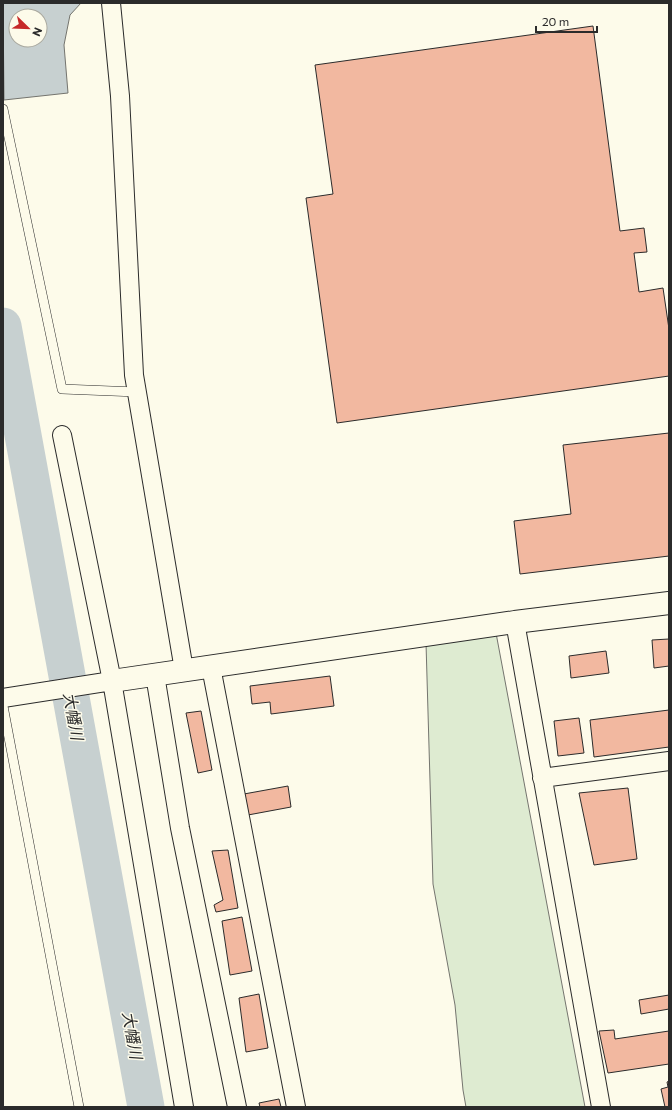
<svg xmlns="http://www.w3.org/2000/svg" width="672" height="1110" font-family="Commissioner,'Noto Sans JP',sans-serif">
<rect width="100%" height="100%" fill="#fdfbea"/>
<path fill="#deebd1" stroke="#74746e" d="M496,633L585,1107H466L463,1090L455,1005L433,884L426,643Z"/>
<path fill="#c7d0d0" stroke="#74746e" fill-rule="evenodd" d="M3,3H81L70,15L64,45L68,93L4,100ZM16,16H40V40H16Z"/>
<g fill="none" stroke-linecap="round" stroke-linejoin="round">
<path stroke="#c7d0d0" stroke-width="37" d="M3,326L146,1107"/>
</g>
<path fill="#f2b8a0" stroke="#2b2b2b" d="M593,26L620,231L644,228L647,252L634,253L639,292L663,288L669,329V376L337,423L306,198L333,194L315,65Z
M669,433V556L520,574L514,521L571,514L563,445Z
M669,639V666L654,668L652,640Z
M606,651L609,673L571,678L569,656Z
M330,676L334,706L271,714L270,702L252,704L250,686Z
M669,710V747L594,757L590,720Z
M201,711L212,770L198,773L186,713Z
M579,718L584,753L558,756L554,721Z
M288,786L291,807L248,815L244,794Z
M628,788L637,859L594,865L579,793Z
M228,850L238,908L216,912L214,905L223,900L212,851Z
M242,917L252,971L230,975L222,921Z
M259,994L268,1048L246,1052L239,998Z
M669,995V1009L641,1014L639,1000Z
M614,1030L615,1039L669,1031V1064L608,1073L599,1031Z
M669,1081V1107H665L661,1089L668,1087L667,1082Z
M279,1099L281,1107H260L259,1103Z"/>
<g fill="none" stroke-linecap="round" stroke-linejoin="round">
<defs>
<path id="service" d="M3,109L62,389L137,392
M3,706L79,1107"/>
<path id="minor" d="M111,3L120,96L134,375L184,670
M62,435L112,681L184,1107
M515,622L601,1107
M211,667L296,1107
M155,675L180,828L237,1107
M3,698L112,681
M542,778L669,761"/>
<path id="tertiary" d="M112,681L515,622L669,603"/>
</defs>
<use href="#service" stroke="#2b2b2b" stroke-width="10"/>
<use href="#minor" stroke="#2b2b2b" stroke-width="20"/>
<use href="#tertiary" stroke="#2b2b2b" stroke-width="24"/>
<use href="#service" stroke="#fdfbea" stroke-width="9"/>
<use href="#minor" stroke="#fdfbea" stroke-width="18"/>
<use href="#tertiary" stroke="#fdfbea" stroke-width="22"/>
</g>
<g text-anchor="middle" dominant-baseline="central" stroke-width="3" stroke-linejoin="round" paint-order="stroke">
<g font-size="16" font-style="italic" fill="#2b2b2b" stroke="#fdfbea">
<text transform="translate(74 716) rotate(80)">大幡川</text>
<text transform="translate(133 1035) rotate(80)">大幡川</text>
</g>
</g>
<rect width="672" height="1110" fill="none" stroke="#2b2b2b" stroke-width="8"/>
<g transform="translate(28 28) rotate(113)"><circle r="19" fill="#fdfbea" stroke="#a9a89e"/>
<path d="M0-3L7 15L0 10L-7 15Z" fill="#c62828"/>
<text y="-6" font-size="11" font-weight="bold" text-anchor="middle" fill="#2b2b2b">N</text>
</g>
<path d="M536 26v6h61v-6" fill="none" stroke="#2b2b2b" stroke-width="2"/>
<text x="542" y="26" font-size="12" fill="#2b2b2b" stroke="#fdfbea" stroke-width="3" paint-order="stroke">20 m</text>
</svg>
